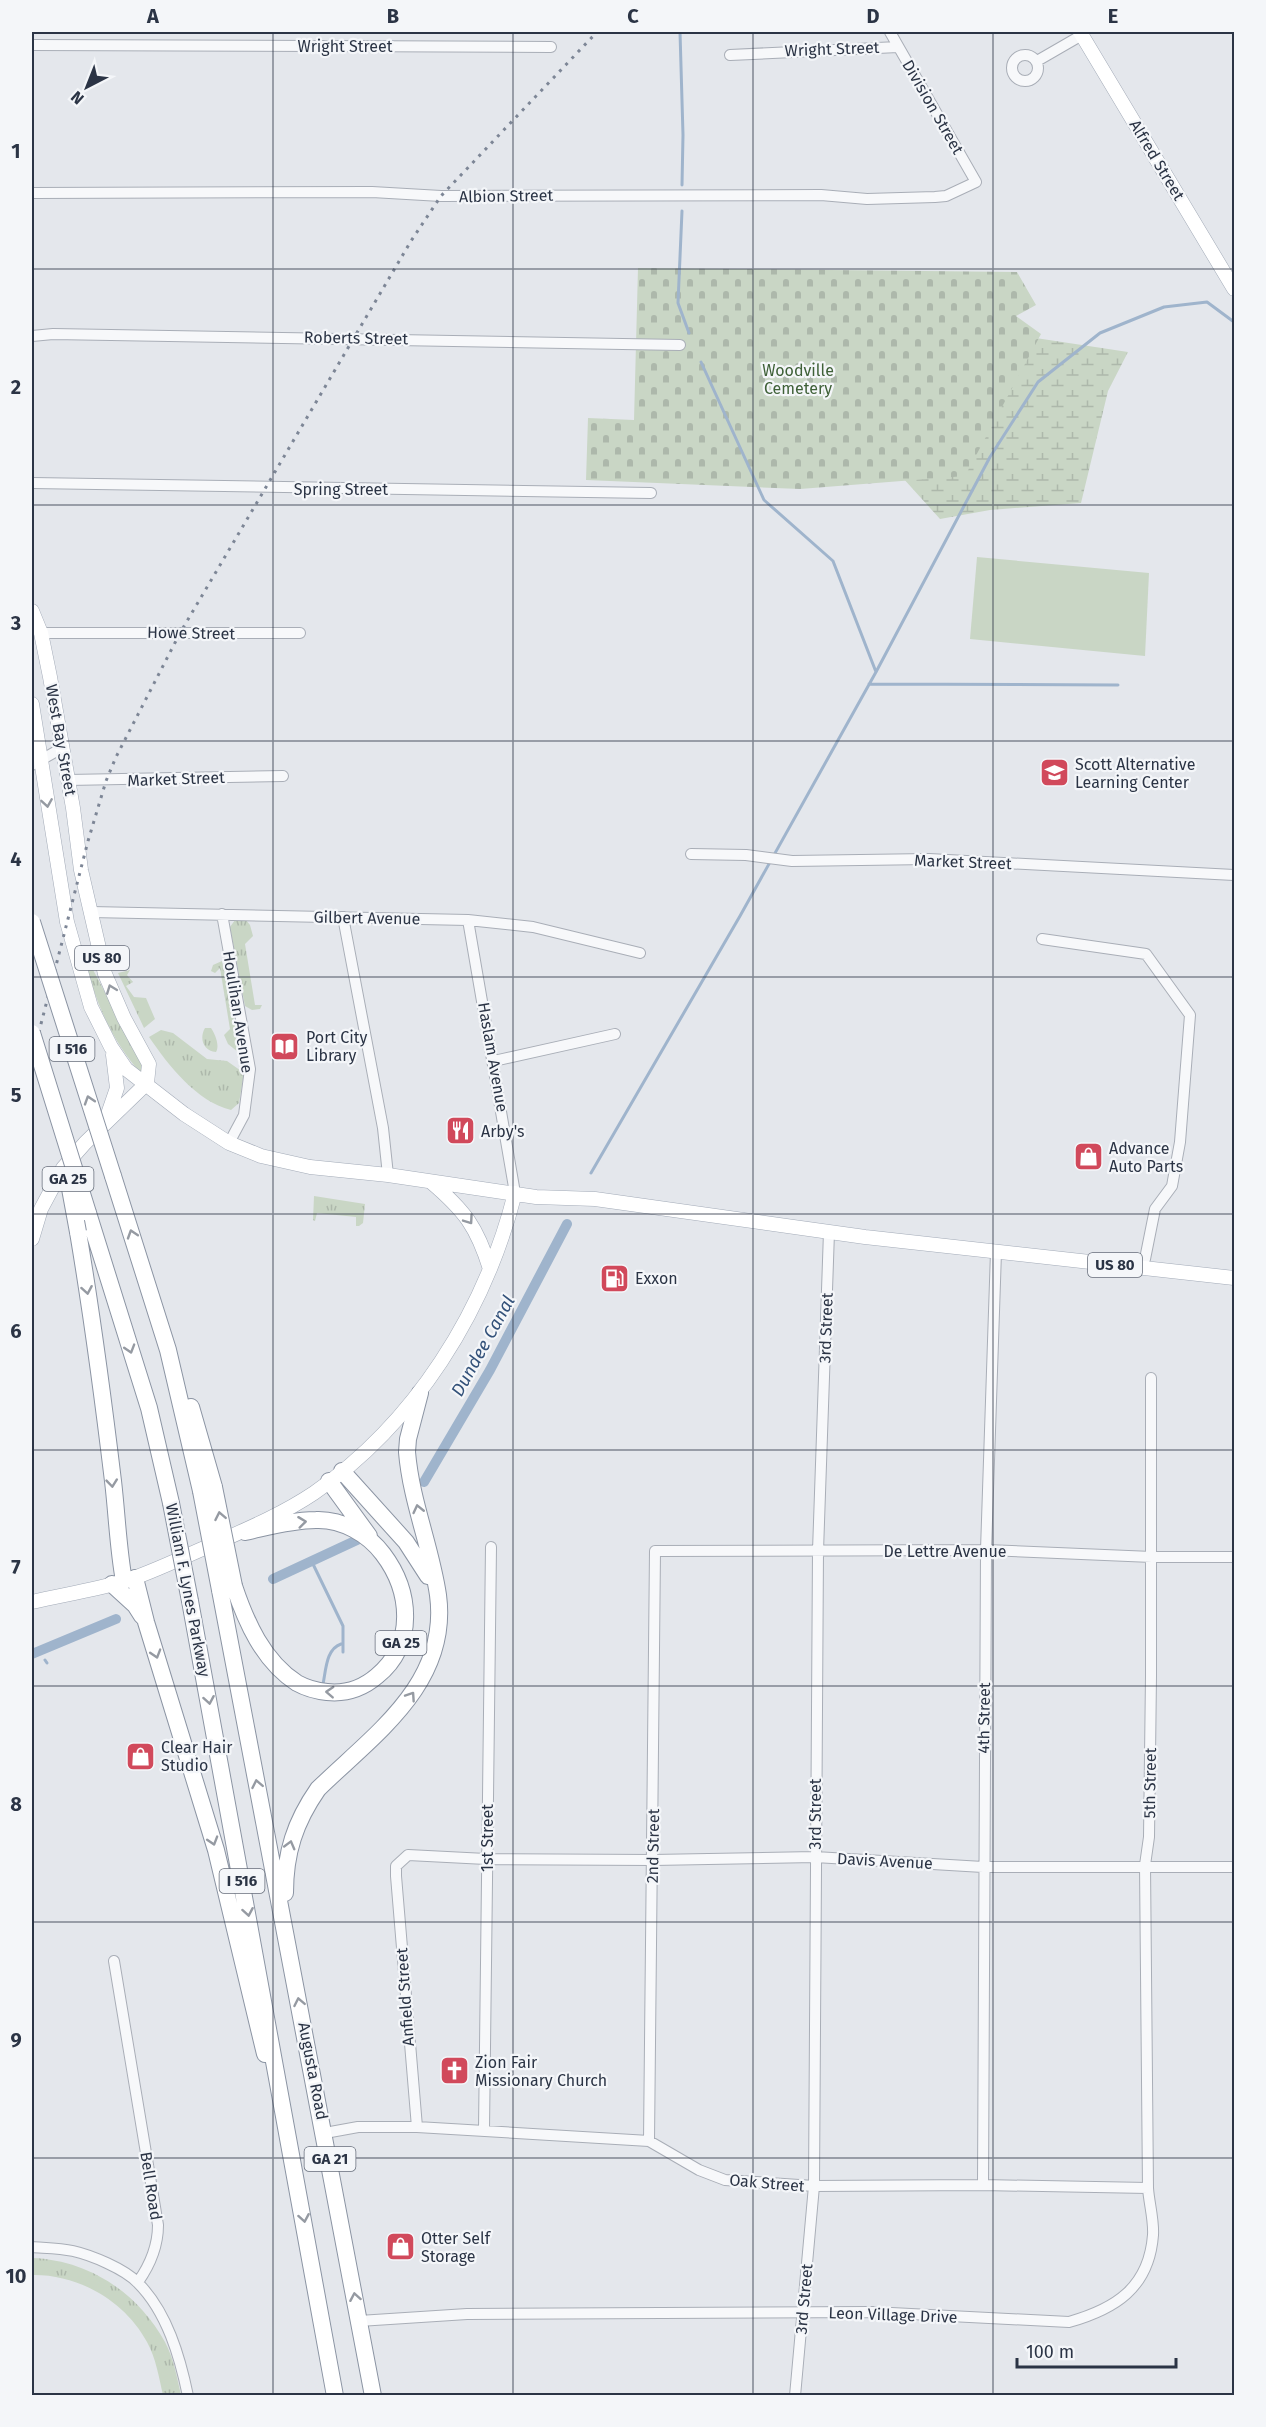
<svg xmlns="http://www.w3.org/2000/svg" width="1266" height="2427" font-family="'Fira Sans',sans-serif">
<defs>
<pattern id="grass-tufts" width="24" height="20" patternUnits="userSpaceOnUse" patternTransform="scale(1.5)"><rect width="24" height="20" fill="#c9d6c5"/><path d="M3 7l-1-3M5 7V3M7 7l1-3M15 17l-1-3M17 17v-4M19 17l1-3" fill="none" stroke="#adb8ab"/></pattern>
<pattern id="wetland-marsh" width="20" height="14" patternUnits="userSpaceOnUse" patternTransform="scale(1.5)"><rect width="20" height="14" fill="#c9d6c5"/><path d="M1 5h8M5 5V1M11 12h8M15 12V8" fill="none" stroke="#adb8ab"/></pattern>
<pattern id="cemetery-stones" width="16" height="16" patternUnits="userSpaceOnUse" patternTransform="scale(1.5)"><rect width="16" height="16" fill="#c9d6c5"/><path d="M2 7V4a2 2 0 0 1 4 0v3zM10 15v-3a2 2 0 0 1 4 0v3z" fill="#adb8ab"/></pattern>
</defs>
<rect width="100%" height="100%" fill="#e4e7ec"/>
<path fill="url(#grass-tufts)" d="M235,920H246L250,925L253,936L245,944L255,1005H262L260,1009L252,1010L245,1006L230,927Z
M222,961L240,1050L238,1052L228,1044L224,1035L230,1029L220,968L215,973L211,971L213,965Z
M91,966L143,1064L141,1073C116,1047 96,1005 87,967Z
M130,970L127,975L133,982L126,986L134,997L146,998L155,1019L144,1028L118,973Z
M205,1028H211C215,1034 220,1045 216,1052C203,1051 199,1038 205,1028Z
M161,1030L173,1033L207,1059L227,1061L244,1073L239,1103L231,1110C196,1101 169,1066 149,1037Z
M314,1196L365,1204L363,1223L359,1226H356V1217L317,1213L315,1221L313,1220Z
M32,2258C89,2260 138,2293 165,2342C174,2359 177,2378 181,2395H163C159,2378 156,2358 147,2342C125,2301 78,2274 32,2275Z"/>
<path fill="url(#wetland-marsh)" d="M951,325L1128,352L1108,391L1081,503L990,510L940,519L883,456Z"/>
<path fill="url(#cemetery-stones)" d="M638,268L1017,272L1036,305L1016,316L1041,334L965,476L800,489L586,480L588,418L634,420Z"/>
<path fill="#c9d6c5" d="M977,557L1149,573L1145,656L970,639Z"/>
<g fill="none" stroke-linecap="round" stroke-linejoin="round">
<path stroke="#9fb4cc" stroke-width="3" d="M680,32L683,135L682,185
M682,211L678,303L689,333
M701,362L764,500L833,561L876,672
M869,684L1118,685
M591,1173L740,916L876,672L990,457L1038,382L1100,333L1164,307L1207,302L1234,322
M312,1562L343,1626V1652
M45,1660L47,1663
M323,1684C326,1670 326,1649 341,1644"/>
<path stroke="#9fb4cc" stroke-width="10" d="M424,1482L490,1370L567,1224
M273,1579L357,1540
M32,1654L116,1619"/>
<defs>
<path id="minor" d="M32,45L551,47
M1012 68a13 13 0 1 1 26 0a13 13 0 1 1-26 0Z
M730,55L898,47
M1037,61L1082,35
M32,193L372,192L441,196L821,195L867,199L935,197L946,196L976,182L890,32
M32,336L53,334L680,345
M32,483L651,493
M41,633H300
M32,765L62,748
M68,780L283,776
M691,854L746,855L792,861L929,859L1234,875
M91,912L468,920L533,927L640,953
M222,914L250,1069L244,1115L229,1143
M343,917L383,1128L388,1175
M468,920L515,1193
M1042,939L1146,954L1190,1015L1180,1142L1172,1186L1155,1209L1145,1259L1140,1268
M494,1061L615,1034
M114,1961L158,2225C158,2246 150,2265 138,2282
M417,2127L396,1876V1866L408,1855L486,1859L653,1860L815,1857L983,1867H1234
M484,2130L491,1547
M325,2133L358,2127H417L649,2141L699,2170L725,2180L814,2186L983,2185L1148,2188
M649,2141L655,1551L986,1550L1152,1557H1234
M983,2185L986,1550L996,1252
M32,2247C45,2248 60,2248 73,2251C91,2255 125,2269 138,2283C167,2312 180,2357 188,2396
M359,2321L467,2314L872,2312L1069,2322C1115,2309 1149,2288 1153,2235C1154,2220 1149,2203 1148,2188L1145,1865L1149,1837L1151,1676V1378
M795,2396L814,2186L818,1551L829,1232"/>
<path id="major" d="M1080,32L1234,289
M32,611L41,633L50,677L73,808L81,870L105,974L124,1018L149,1064L147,1083L85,1143L63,1168L41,1209L32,1239
M32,704L67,922L91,1007L111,1047L126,1069L184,1114L229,1143L261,1156L310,1167L388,1175L536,1197L595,1199L865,1237L1234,1278
M107,1117L117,1088L113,1055
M431,1182C465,1211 477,1227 490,1269
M32,1602C62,1595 94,1590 125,1581C153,1572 181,1558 209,1546C245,1530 281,1515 314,1493C415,1423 485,1312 515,1193"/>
<path id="highway" d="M113,1176L168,1350L201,1491
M88,1213L149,1408L171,1503
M78,1232C92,1315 103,1398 113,1481C117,1515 118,1548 124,1581
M191,1407L214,1487
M342,1471L406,1542L428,1576
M329,1481L369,1536
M135,1578L146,1622L216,1850L265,2054
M112,1584L135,1605L142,1616
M234,1586C246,1622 263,1661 297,1683C306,1688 317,1691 327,1692C346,1694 363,1688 377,1676C416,1644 411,1591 383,1554C368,1534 342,1519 316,1520C292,1520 268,1527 245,1532
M220,1590L373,2396
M190,1601L335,2396
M285,1893C285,1853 295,1822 318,1789C373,1735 450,1684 438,1595C431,1547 411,1501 407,1452L408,1439L420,1393"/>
</defs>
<use href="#minor" stroke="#a9aeb7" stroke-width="12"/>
<use href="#major" stroke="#a3abb8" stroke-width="15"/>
<use href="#highway" stroke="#8b94a3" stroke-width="18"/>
<use href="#minor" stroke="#f7f8fa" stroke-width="10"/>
<use href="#major" stroke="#fff" stroke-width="14"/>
<use href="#highway" stroke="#fff" stroke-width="16"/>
<path stroke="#7d8696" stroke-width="3" stroke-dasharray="3 6" stroke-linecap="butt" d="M32,1059L88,841L106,781L116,757L180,633L411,241L441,196L597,32"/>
<defs>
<path id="highway-bridge" d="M32,922L113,1176
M32,1033L88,1213
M69,1183L78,1232
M214,1487L234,1586
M201,1491L220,1590
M171,1503L190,1601"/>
</defs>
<use href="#highway-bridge" stroke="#8b94a3" stroke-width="18" stroke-linecap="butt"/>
<use href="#highway-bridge" stroke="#fff" stroke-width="16"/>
</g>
<defs><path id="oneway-chevron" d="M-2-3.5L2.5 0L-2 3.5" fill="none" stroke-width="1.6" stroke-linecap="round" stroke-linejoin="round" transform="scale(1.5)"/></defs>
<g stroke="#959aa2">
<use href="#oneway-chevron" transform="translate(47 803) rotate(81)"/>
<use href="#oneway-chevron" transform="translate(111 989) rotate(-111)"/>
<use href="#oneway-chevron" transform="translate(89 1100) rotate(-108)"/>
<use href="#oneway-chevron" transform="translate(469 1220) rotate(55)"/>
<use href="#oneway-chevron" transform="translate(132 1234) rotate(-108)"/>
<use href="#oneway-chevron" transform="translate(87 1290) rotate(80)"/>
<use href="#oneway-chevron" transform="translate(130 1349) rotate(73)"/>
<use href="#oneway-chevron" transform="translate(112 1483) rotate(84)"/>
<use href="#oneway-chevron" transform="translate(418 1509) rotate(-103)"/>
<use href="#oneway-chevron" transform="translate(220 1516) rotate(-101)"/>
<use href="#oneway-chevron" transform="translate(302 1522) rotate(-7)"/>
<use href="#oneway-chevron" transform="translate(156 1654) rotate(73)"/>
<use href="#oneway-chevron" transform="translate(330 1692) rotate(-177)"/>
<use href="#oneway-chevron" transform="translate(411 1696) rotate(-56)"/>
<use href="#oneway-chevron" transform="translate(209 1700) rotate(80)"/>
<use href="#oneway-chevron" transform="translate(257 1784) rotate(-101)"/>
<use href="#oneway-chevron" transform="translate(213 1841) rotate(73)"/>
<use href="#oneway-chevron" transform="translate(290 1845) rotate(-75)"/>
<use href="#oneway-chevron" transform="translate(248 1912) rotate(80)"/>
<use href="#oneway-chevron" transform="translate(299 2002) rotate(-101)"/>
<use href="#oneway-chevron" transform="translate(304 2218) rotate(80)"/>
<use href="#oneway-chevron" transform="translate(355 2297) rotate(-100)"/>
</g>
<path fill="none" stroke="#2b3445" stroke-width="1.5" stroke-opacity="0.55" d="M273,32V2396M513,32V2396M753,32V2396M993,32V2396M32,269H1234M32,505H1234M32,741H1234M32,977H1234M32,1214H1234M32,1450H1234M32,1686H1234M32,1922H1234M32,2158H1234"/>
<defs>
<symbol id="school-square" viewBox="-11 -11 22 22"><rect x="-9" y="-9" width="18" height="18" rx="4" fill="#d1495b" stroke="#f4f6f9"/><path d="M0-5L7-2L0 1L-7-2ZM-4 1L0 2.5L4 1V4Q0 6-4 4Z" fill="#fff"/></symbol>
<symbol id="library-square" viewBox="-11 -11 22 22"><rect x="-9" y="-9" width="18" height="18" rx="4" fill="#d1495b" stroke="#f4f6f9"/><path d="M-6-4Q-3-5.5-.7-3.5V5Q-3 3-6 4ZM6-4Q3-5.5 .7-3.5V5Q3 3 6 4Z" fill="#fff"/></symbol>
<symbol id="restaurant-square" viewBox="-11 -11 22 22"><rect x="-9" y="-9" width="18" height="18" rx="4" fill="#d1495b" stroke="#f4f6f9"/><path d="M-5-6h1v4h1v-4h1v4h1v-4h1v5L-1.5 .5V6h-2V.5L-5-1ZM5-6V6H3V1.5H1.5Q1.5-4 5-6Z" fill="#fff"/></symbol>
<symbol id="shop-square" viewBox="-11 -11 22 22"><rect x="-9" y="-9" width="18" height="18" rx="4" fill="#d1495b" stroke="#f4f6f9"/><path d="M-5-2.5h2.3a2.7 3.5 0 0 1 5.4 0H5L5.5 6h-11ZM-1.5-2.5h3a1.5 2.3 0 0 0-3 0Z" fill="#fff"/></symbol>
<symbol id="fuel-square" viewBox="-11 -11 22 22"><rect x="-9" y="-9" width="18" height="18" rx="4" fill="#d1495b" stroke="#f4f6f9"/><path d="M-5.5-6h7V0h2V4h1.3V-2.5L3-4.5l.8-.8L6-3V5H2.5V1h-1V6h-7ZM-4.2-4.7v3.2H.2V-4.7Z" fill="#fff"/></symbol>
<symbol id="church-square" viewBox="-11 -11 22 22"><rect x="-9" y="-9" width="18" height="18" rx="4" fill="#d1495b" stroke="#f4f6f9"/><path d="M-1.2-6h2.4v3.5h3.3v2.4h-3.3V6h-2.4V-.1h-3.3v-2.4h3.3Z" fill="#fff"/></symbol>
</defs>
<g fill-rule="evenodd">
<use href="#school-square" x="1038" y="756" width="33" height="33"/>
<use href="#library-square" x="268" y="1030" width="33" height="33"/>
<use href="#restaurant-square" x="444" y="1114" width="33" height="33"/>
<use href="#shop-square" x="1072" y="1140" width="33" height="33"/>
<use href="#fuel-square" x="598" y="1262" width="33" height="33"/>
<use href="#shop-square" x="124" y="1740" width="33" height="33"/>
<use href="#church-square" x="438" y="2054" width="33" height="33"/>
<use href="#shop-square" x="384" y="2230" width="33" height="33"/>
</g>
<g text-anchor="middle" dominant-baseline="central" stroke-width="4.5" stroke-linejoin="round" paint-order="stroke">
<g fill="#f4f6f9" stroke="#676e7b" stroke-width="1.5">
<rect x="75" y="946" width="54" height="24" rx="4.5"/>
<rect x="49.5" y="1037" width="45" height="24" rx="4.5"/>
<rect x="42.5" y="1167" width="51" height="24" rx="4.5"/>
<rect x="1088" y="1253" width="54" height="24" rx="4.5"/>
<rect x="375.5" y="1631" width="51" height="24" rx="4.5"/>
<rect x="219.5" y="1869" width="45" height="24" rx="4.5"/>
<rect x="304.5" y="2147" width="51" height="24" rx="4.5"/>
</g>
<g font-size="15" font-weight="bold" fill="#2b3445">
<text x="102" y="958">US 80</text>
<text x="72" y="1049">I 516</text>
<text x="68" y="1179">GA 25</text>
<text x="1115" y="1265">US 80</text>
<text x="401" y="1643">GA 25</text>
<text x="242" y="1881">I 516</text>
<text x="330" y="2159">GA 21</text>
</g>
<g font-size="16" fill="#2b3445" stroke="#f4f6f9">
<text x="345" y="46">Wright Street</text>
<text transform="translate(832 49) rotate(-2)">Wright Street</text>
<text transform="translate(933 107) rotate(60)">Division Street</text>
<text transform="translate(1157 160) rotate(59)">Alfred Street</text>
<text transform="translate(506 196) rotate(-1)">Albion Street</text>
<text transform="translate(356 338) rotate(1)">Roberts Street</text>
<text x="341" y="489">Spring Street</text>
<text transform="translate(191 633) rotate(1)">Howe Street</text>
<text transform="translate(61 740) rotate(80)">West Bay Street</text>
<text transform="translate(176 779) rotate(-2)">Market Street</text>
<text transform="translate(963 862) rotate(2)">Market Street</text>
<text transform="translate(367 918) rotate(1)">Gilbert Avenue</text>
<text transform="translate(238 1012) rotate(81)">Houlihan Avenue</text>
<text transform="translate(493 1057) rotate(80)">Haslam Avenue</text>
<text transform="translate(826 1328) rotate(-88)">3rd Street</text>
<text x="945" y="1551">De Lettre Avenue</text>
<text transform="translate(188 1590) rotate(79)">William F. Lynes Parkway</text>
<text transform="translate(984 1718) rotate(-89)">4th Street</text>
<text transform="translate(1150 1783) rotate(-89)">5th Street</text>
<text transform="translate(815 1814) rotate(-90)">3rd Street</text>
<text transform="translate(487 1838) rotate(-90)">1st Street</text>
<text transform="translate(653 1846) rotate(-89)">2nd Street</text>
<text transform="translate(885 1861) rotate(3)">Davis Avenue</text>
<text transform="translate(405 1997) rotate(-94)">Anfield Street</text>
<text transform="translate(313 2071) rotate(79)">Augusta Road</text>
<text transform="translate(767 2183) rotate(5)">Oak Street</text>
<text transform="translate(151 2186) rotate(81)">Bell Road</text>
<text transform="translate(804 2299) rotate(-85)">3rd Street</text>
<text transform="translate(893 2315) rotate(2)">Leon Village Drive</text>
</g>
<g font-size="16" fill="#3f6138" stroke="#f4f6f9">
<text x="798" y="370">Woodville<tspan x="798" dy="18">Cemetery</tspan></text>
</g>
<g font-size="16" fill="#2b3445" stroke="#f4f6f9" text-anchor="start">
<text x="1075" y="764">Scott Alternative<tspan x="1075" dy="18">Learning Center</tspan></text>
<text x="306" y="1037">Port City<tspan x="306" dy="18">Library</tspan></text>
<text x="481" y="1131">Arby's</text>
<text x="1109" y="1148">Advance<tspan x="1109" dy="18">Auto Parts</tspan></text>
<text x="635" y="1278">Exxon</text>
<text x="161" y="1747">Clear Hair<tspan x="161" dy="18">Studio</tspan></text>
<text x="475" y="2062">Zion Fair<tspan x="475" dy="18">Missionary Church</tspan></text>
<text x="421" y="2238">Otter Self<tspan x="421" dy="18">Storage</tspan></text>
</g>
<g font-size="18" font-style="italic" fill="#34527a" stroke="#f4f6f9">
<text transform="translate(483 1346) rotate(-61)">Dundee Canal</text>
</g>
</g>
<rect width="1266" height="2427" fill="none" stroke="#f4f6f9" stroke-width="66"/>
<g transform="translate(87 87) rotate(222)" stroke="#f4f6f9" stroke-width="4.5" paint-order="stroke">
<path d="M0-4.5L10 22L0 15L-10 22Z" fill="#2b3445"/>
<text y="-9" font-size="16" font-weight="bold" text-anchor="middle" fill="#2b3445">N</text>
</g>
<path d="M1017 2358v9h159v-9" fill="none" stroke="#2b3445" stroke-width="3"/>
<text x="1026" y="2358" font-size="18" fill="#2b3445" stroke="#f4f6f9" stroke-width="4.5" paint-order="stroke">100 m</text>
<rect x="33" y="33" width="1200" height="2361" fill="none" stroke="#2b3445" stroke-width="2"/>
<g font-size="20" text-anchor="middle" font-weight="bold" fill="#2b3445">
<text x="153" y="23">A</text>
<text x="393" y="23">B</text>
<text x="633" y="23">C</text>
<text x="873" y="23">D</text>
<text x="1113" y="23">E</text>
<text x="16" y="158">1</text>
<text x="16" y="394">2</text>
<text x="16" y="630">3</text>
<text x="16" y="866">4</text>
<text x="16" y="1102">5</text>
<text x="16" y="1338">6</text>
<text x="16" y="1574">7</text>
<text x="16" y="1811">8</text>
<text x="16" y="2047">9</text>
<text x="16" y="2283">10</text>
</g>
</svg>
